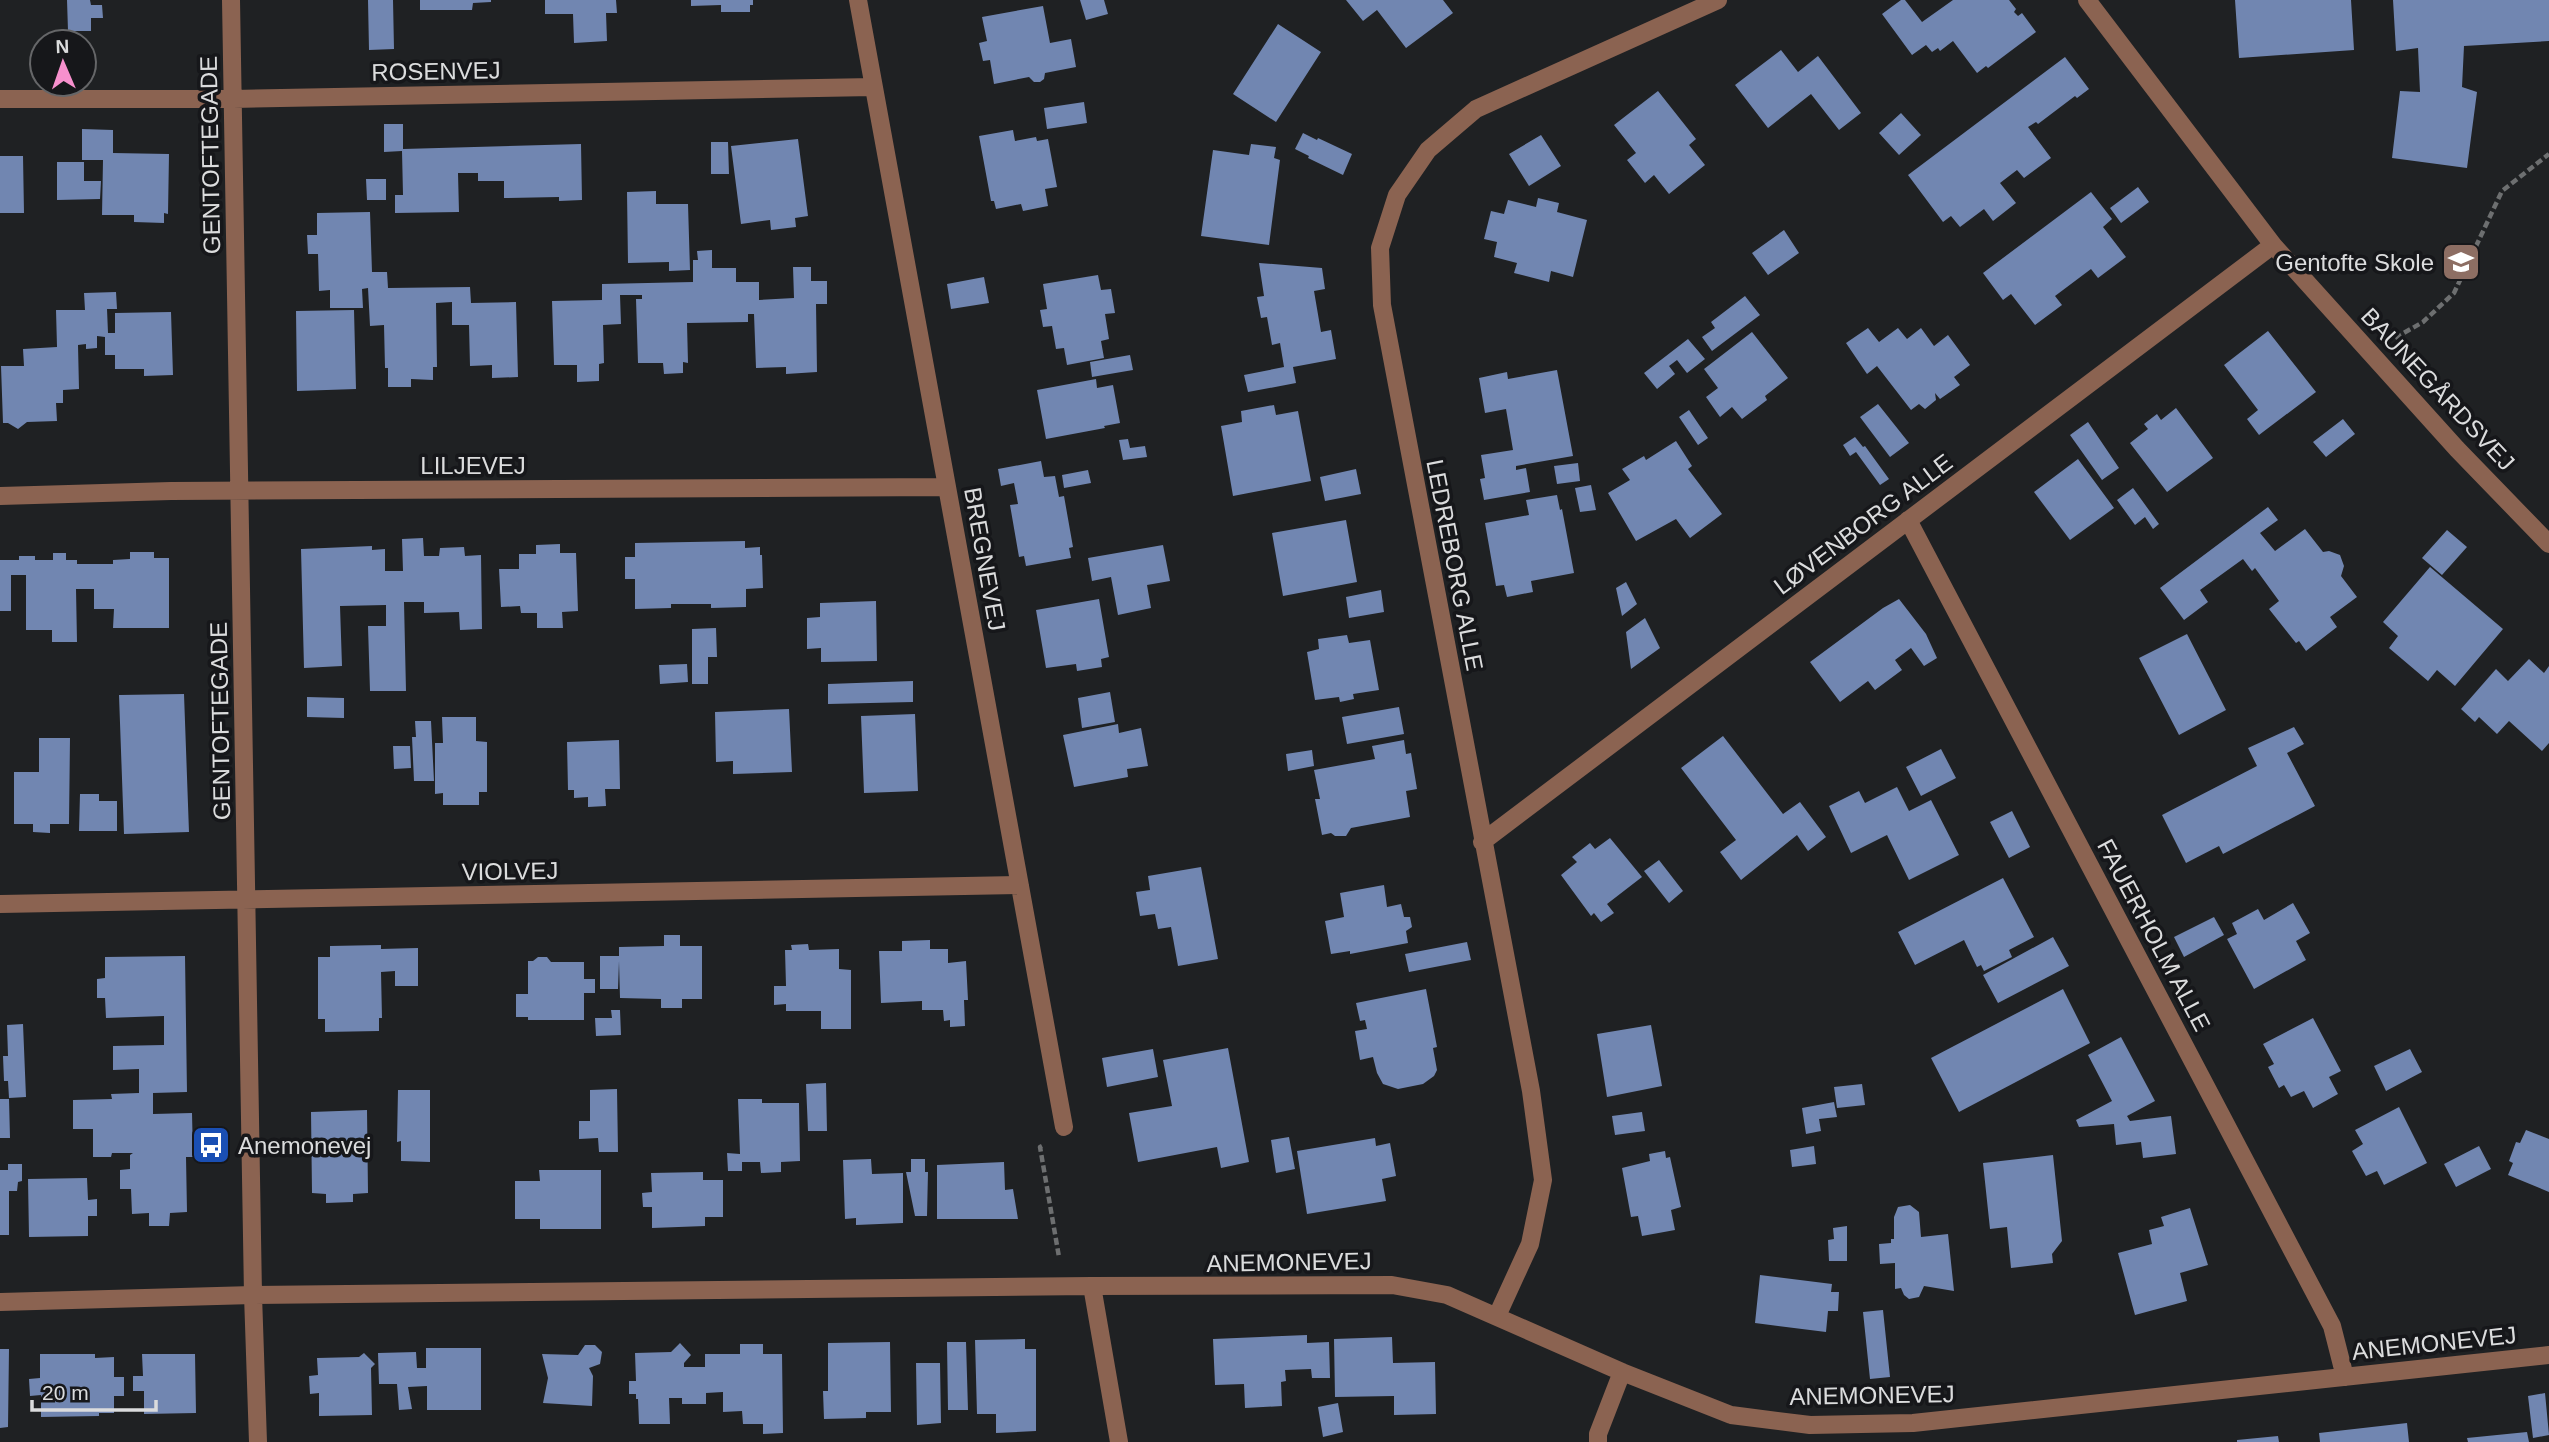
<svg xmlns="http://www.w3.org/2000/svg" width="2549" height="1442" font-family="Arial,sans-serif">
<rect width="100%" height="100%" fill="#1f2123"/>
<path fill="#7186b1" d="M67,0H90L91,5H102L103,18H91V31H68Z
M368,0H393L394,49L369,50Z
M420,0H491V2L473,3L472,10H420Z
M545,0H616L617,13H606L607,41L574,43L573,14H545Z
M691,0H753V5H750V12H721V5L691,6Z
M1080,0H1104L1108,14L1086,20Z
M1346,0H1443L1453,13L1406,48L1377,10L1363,21Z
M1901,0H1905L1922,22L1953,0H2009L2016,9L2014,12L2018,16L2022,13L2036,32L1988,68L1986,66L1977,73L1953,41L1940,51L1938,48L1932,52L1926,45L1912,55L1882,14Z
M2235,0H2351L2354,50L2239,58Z
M2393,0H2549V41L2464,46L2462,87L2477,92L2467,168L2392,158L2400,91L2420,92L2418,48L2396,51Z
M1043,6L1050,43L1071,39L1076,67L1045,73L1044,79L1040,82H1034L1029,77L994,84L990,60L983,61L979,43L987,41L982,17Z
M1278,24L1321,52L1276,122L1233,94Z
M1781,50L1798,72L1818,56L1861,113L1839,130L1811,94L1768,128L1735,85Z
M2065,57L2089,89L2077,98L2075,96L2038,124L2036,122L2028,127L2051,158L2024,178L2017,170L2000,183L2016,203L1993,221L1984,209L1960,227L1951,216L1943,222L1908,175Z
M1658,91L1696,139L1689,145L1705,165L1669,194L1654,175L1645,183L1627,160L1636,153L1614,125Z
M1084,102L1087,123L1047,129L1044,108Z
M1901,113L1921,135L1899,155L1879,133Z
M384,124H403V149L581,144L582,200L559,201V197L504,198V181H478V173H458L459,212L395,213V195H403L402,151L384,152Z
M82,129L113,130V153L169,154L168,214L164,213V223L134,222V215H102L103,160H82Z
M1013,130L1015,141L1036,137L1037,141L1048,139L1057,187L1045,189L1048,206L1023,211L1021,204L996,209L994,201H991L979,136Z
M1303,133L1317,140L1318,138L1352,154L1343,175L1308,158L1309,156L1295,149Z
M1541,135L1561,166L1529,186L1509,154Z
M798,139L808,216L795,218L796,227L771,230L770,220L741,224L731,146Z
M711,142H728L729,174H711Z
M1251,144L1276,147L1274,158L1280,160L1269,245L1201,236L1213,150L1249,155Z
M0,156H23L24,213H0Z
M57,162H84V181H101L100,199L57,200Z
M366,179H386V200H367Z
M2138,187L2149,202L2121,223L2110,208Z
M656,191V204H688L690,270L669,271V262L628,263L627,192Z
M2091,192L2112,219L2103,227L2126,257L2098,278L2091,269L2055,296L2062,305L2035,325L2011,294L2003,300L1983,273Z
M1538,198L1559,203L1557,212L1587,220L1573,277L1551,271L1549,282L1514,273L1517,263L1494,257L1497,242L1484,239L1491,211L1504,214L1508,200L1536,207Z
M370,212L372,272H387L388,288L470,287L471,303L516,302L518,377L492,378V365L470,366L469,325H452V302L436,303L437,367H433V380L411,379V387H388V368H385L384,325L370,326L368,288L362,289L363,308H330V290L319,291L318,254H308L307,235H317V213Z
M1784,230L1799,253L1768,275L1752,253Z
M712,250V268H736V282H759V300L794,298L793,267H811V281H827V304H816L817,372L786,374V367L756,368L754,314H748V322L687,323L688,363L683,362V373L664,374L663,363H638L636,299H642V295H620L621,324L603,325L604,363L599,364V381L577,382V365H554L552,301L602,300V284L693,282V260H698L697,251Z
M1259,263L1322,268L1325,289L1314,291L1321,332L1331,330L1336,359L1293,367L1296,383L1248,392L1244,375L1284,367L1280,343L1272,345L1267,317L1261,318L1257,297L1264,296Z
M1098,275L1101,290L1111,289L1115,313L1105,314L1109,339L1101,341L1104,358L1067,365L1064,348L1056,349L1052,326L1043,327L1040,310L1047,309L1043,284Z
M984,277L989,303L951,309L947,284Z
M116,292L117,309H107L108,333H115V313L171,312L173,375L144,376V369H115V355H105V337L97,336V348L86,349V344L78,345L79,389L63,390V403H56L57,421L27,422L18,429L8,423H3L1,366H24L23,349L57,347L56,310H85L84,293Z
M1745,296L1760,315L1712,351L1702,337L1715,328L1711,322Z
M354,310L356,389L297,391L296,311Z
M1868,328L1879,342L1898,328L1907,339L1921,328L1934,346L1948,335L1970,365L1954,377L1960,385L1940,399L1935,393L1936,400L1925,409L1919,404L1911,410L1877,366L1867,374L1846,343Z
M2268,331L2316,392L2259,435L2247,419L2258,410L2224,365Z
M1752,332L1788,378L1765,396L1767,400L1742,419L1732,407L1720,417L1706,397L1718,388L1704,369Z
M1688,339L1705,359L1687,373L1677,360L1669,366L1675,374L1657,389L1644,373Z
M1130,355L1133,370L1092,377L1090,362Z
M1557,370L1573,456L1516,466V470L1526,468L1530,492L1484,500L1480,479L1485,478L1481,455L1513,450L1506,409L1485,413L1479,378L1507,372L1508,379Z
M1096,379L1097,388L1113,385L1120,423L1104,426L1105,428L1046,439L1037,390Z
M1878,404L1909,443L1890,457L1860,417Z
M1274,405L1276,415L1298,411L1311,481L1233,496L1221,426L1242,422L1241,411Z
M2176,408L2213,458L2167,492L2130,443L2148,429L2144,424L2157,414L2161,420Z
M1689,410L1708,438L1698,445L1679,417Z
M2343,419L2355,434L2326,457L2313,442Z
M2088,422L2119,468L2102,480L2070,435Z
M1855,437L1863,447L1865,446L1889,479L1880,485L1856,452L1850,456L1843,445Z
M1128,439L1130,448L1145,446L1147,457L1123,460L1119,440Z
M1676,441L1692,466L1688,469L1722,514L1690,538L1676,519L1636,541L1608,493L1630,480L1622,469L1644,456L1646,460Z
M2078,459L2114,508L2070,540L2034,492Z
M1041,461L1044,477L1055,476L1059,497L1064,496L1073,547L1069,548L1071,558L1026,566L1024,556L1019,557L1010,505L1018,504L1014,483L1001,486L998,469Z
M1578,463L1580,481L1557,484L1554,466Z
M1356,469L1361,494L1325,501L1320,477Z
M1088,470L1091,483L1064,488L1062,475Z
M1591,485L1596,510L1580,512L1575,488Z
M2133,488L2159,524L2153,529L2145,517L2135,525L2117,500Z
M1557,495L1560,510L1562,509L1574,573L1531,581L1533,592L1507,597L1504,585L1496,586L1485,523L1529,515L1526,500Z
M2268,507L2278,520L2260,533L2275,551L2305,529L2323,552L2329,551L2340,555L2344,566L2341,576L2357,597L2330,617L2337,627L2306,651L2299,641L2296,643L2269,609L2279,601L2255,568L2252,571L2243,559L2200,590L2208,602L2184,620L2160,588Z
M1346,520L1357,582L1283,596L1272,533Z
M2447,530L2467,547L2442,575L2422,558Z
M423,538L424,556H439L440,548L464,547L465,556L481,555L482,629L460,630L459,612L424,613V602H404L406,691H370L368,626H386V605L340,606L342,666L304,668L301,549L372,546V550L385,549V571H403L402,539Z
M745,541V548L760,547V555H762L763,588L746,589V607L711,608V604H671V608L635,609V579H625V557H635V543Z
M560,544V553H576L578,611L562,612L563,628H537V613H521L520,606L501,607L499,569H519V554H536V545Z
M1163,545L1170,581L1147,585L1151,608L1118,615L1111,577L1092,581L1088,558Z
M130,552H154V558H169V628H113L114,609H94V589H76L77,642H52V630H26V575H11V611H0V560H19V556H35V560H53V553H66V560H77V564H113V560L130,559Z
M2430,567L2503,629L2455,686L2437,670L2428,681L2389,648L2398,636L2383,622Z
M1626,582L1637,604L1622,616L1616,588Z
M1381,590L1384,612L1349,618L1346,597Z
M1099,599L1109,657L1101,659L1102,667L1077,671L1076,664L1046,668L1036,610Z
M1899,599L1926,634L1937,658L1924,666L1911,648L1895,660L1902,670L1875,690L1868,681L1840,702L1810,662L1883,608Z
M876,601L877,661L821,662V648L807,649V618L820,617V603Z
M1645,618L1660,648L1631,669L1626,632Z
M716,628L717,657H708V684H692V629Z
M2187,634L2226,710L2179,735L2139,658Z
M1347,635L1349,643L1370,640L1379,690L1353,694L1354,699L1340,702L1339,697L1315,700L1307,652L1319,649L1318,639Z
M2529,659L2544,673L2549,666V743L2542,751L2509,721L2497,734L2479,717L2475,722L2461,709L2496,669L2508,681Z
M687,664L688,682L660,684L659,665Z
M913,681V702L828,704V684Z
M1110,692L1115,722L1082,728L1078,698Z
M184,694L189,832L124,834L119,695Z
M307,697L344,698V718L307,717Z
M1399,707L1404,734L1347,744L1342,717Z
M789,709L792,772L733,774V761L716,762L715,712Z
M915,714L918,791L864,793L861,716Z
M442,717H476V741L487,742V792H479V805H443V793L435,794V743H443Z
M415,721H431L434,781H414L412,737H416Z
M1118,724L1119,733L1141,728L1148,766L1127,769L1128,777L1074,787L1063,735Z
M2294,727L2304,744L2287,753L2315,806L2223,854L2219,846L2186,863L2162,815L2257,766L2248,748Z
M1723,736L1783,814L1800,802L1826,837L1808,851L1797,835L1741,880L1720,852L1736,840L1681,768Z
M39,738H70L69,824H50V833L33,832V824H14V772H39Z
M619,740L620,789H605L606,806L588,807V797L574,798V790H568L567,742Z
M1404,740L1406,754L1411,753L1417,789L1406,791L1410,817L1351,828L1346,836H1335L1331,833L1322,835L1315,799H1320L1314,770L1375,759L1372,746Z
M393,746H410L411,768L394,769Z
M1941,749L1956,778L1921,796L1906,767Z
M1312,750L1314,766L1288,771L1286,754Z
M1897,787L1909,811L1931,800L1959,855L1909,880L1887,835L1851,853L1829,806L1859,791L1865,803Z
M80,794H99V801H117V831H79Z
M2012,811L2030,847L2009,858L1990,822Z
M1610,838L1642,877L1607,904L1614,913L1601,922L1594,913L1591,916L1561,875L1577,862L1572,857L1590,843L1595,849Z
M1659,860L1683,891L1669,903L1644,871Z
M1201,867L1218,959L1178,966L1171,927L1158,929L1155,914L1140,916L1136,892L1150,890L1148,876Z
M2003,878L2034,937L2009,950L2012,957L1984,971L1981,965L1977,967L1964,940L1915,965L1898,932Z
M1384,885L1387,907L1401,904L1404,917H1410L1412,927L1406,931L1408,943L1350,954V951L1331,954L1325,921L1344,917L1340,893Z
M2293,903L2310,933L2296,941L2306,960L2254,989L2227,939L2237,934L2232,923L2258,909L2264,920Z
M2214,917L2224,935L2184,957L2174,937Z
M664,935H680V946H702V999H682V1008H661V999L620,998L619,961L618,989H600V956H619V947L664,946Z
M2053,937L2069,966L1998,1003L1983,975Z
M930,940V949H948V963L966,961L968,1000H964L965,1026L950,1027V1020L944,1021L943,1010H922V1001L881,1003L879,951H902V941Z
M1467,942L1471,960L1409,972L1405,954Z
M808,944L809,950L839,949V969L851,970V1029H821V1011H786V1004L774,1005V986H786L785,950H792L791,945Z
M381,945V949L418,948V986H395V971L381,972L382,1018H379V1031L325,1032V1019H318V957H330V946Z
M185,956L187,1092L153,1093V1114L192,1113L193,1157H186L187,1212L170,1213L169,1226H149V1213L132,1214L131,1189H120V1170L130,1169V1155L133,1153H112L111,1157H93V1129H73V1100L112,1099L111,1094L139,1093V1069L113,1070V1046L164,1045V1016L106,1018L105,998H97V979L105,978V957Z
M538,957H547L551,962H584V979H595V993H584V1020H528V1017H516V994H528V961H533Z
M1426,989L1437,1047L1433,1048L1437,1070L1434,1076L1423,1084L1398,1089L1383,1084L1377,1073L1373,1057L1360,1060L1355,1031L1367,1029L1365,1020L1360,1021L1356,1003Z
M2063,989L2090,1043L1959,1112L1931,1058Z
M611,1010H620L621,1035L596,1036L595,1018H612Z
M2313,1018L2341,1071L2329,1077L2338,1094L2313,1108L2304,1091L2291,1097L2284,1085L2279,1088L2268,1067L2274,1064L2263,1044Z
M23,1024L26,1097L9,1098L8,1081H4L3,1056H8L7,1025Z
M1651,1025L1662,1086L1607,1097L1597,1034Z
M2121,1037L2155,1101L2127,1116L2130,1121L2171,1116L2176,1154L2143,1158L2141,1142L2116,1145L2114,1124L2079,1127L2076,1120L2112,1101L2088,1055Z
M1228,1048L1249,1162L1221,1168L1217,1147L1138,1162L1129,1113L1172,1106L1163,1060Z
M1153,1049L1158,1077L1107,1087L1102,1058Z
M2410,1049L2422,1072L2386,1091L2374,1066Z
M826,1083L827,1131H808L806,1084Z
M1862,1084L1865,1105L1837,1108L1834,1087Z
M617,1089L618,1152H599L598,1138L579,1139V1121H590V1090Z
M398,1090H430V1162L401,1161V1141L397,1142Z
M0,1099H9L10,1138H0Z
M738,1099H762V1103H799L800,1161L781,1162V1172L761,1173L760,1162H742V1171H728L727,1153L740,1154Z
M1834,1102L1837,1117L1819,1119L1821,1131L1806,1134L1802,1108Z
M2399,1107L2427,1163L2384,1185L2377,1171L2366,1176L2352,1151L2363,1144L2355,1130Z
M367,1110L368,1193L353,1194V1202L326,1203V1194L312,1193L311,1112Z
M1642,1112L1645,1131L1615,1135L1612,1116Z
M2526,1130L2549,1139V1192L2508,1175L2513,1163L2509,1161L2516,1142L2520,1143Z
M1289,1137L1295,1169L1276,1173L1271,1140Z
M1375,1138L1376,1146L1390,1143L1396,1176L1382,1179L1386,1201L1307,1214L1297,1151Z
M1814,1146L1816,1164L1792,1167L1790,1150Z
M2479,1146L2491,1169L2456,1187L2444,1164Z
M1665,1151L1666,1158L1670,1157L1681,1207L1671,1210L1675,1230L1642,1236L1638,1216L1631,1217L1622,1168L1650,1161L1649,1154Z
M2053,1155L2062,1241L2052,1254L2053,1263L2011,1268L2007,1227L1990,1229L1983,1163Z
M871,1159L872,1174L903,1173V1223L856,1225V1218L845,1219L843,1160Z
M911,1159H925V1172H928L927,1216H915L906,1172H911Z
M1004,1162L1005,1190L1013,1189L1018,1219H937V1165Z
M8,1164H22V1181L18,1182L17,1191H9V1235H0V1170H8Z
M539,1170H601V1229H540V1219H515V1181H540Z
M703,1172V1180H723V1217H705V1226L652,1228V1207H643L642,1193L652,1192L651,1173Z
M87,1178L88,1200L97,1199V1216H88V1236L29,1237L28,1179Z
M1910,1205L1919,1212L1921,1237L1948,1234L1954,1291L1924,1286L1919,1297L1909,1299L1904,1295L1901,1288L1895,1289V1263L1880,1264L1879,1244L1891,1243V1239H1894V1217L1898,1207Z
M2190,1208L2208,1265L2180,1273L2187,1301L2135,1315L2118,1253L2152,1244L2149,1230L2164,1226L2161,1217Z
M1847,1226V1261H1829L1828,1240L1834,1239L1833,1228Z
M1760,1275L1832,1284L1831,1292H1839L1838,1311H1828L1826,1332L1755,1323Z
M1883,1310L1890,1377L1870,1379L1863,1312Z
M1307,1335V1343L1329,1342L1330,1378H1312L1311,1369L1285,1370L1286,1381L1281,1382L1282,1406L1245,1408L1244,1384L1215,1385L1213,1339Z
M1392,1337L1393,1363L1435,1362L1436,1414L1394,1415V1396L1335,1397L1334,1339Z
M1025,1339V1349H1036V1431L996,1433V1414H977L975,1340Z
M890,1342L891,1412H866V1418L824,1419L823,1391H828V1343Z
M947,1342H966L968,1410H948Z
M680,1343L691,1355L684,1363V1367H705V1354H740V1344H763V1354H782L783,1433L763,1434V1424H743L742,1411L723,1412V1392L706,1393V1404H682V1398H669L670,1424H639L638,1399H636V1394H629V1381H636L635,1353L671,1352Z
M585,1345H595L602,1352L600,1364L589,1368L593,1376L592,1406L543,1403L548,1378L542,1354L578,1355Z
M426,1348H481V1410H427V1386L408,1387L412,1409L399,1410L397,1384H379L378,1353L416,1352L417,1368H426Z
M0,1349H9L8,1427L0,1428Z
M364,1353L375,1364L371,1368L372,1415L319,1416V1393L310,1394L309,1376L318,1375L317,1358L359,1357Z
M40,1354H95V1358L114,1357V1377H124V1396H114V1413H99V1416L41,1417V1395L30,1396L29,1379L40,1378Z
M142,1354H195L196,1413L144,1414V1391H133V1376H143Z
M916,1363H940L941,1423L917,1425Z
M2545,1393L2549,1435L2533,1438L2528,1396Z
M1338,1403L1343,1432L1323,1437L1318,1407Z
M2407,1423L2409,1442H2320L2319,1433Z
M2527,1432L2529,1442H2468L2467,1438Z
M2278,1436L2279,1442H2237V1440Z"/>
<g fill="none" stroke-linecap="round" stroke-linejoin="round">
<path stroke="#6d6f70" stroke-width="4.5" stroke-dasharray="7 3.5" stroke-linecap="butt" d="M2395,338L2423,322L2454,293L2502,191L2549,154
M1042,1146L1040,1147L1059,1257"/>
<path stroke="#8b6351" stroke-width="18" d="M231,0L253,1295L258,1442
M858,0L1064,1127
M2087,0L2273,245L2457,449L2549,544
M0,99H233L873,87
M0,496L171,491L947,487
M1908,520L2332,1326L2345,1377
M1482,842L2273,245
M0,904L1020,885
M1092,1286L1119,1442
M0,1302L253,1295L1092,1286L1392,1285L1447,1295L1622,1372L1731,1415L1810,1425L1913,1423L2549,1355
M1497,1316L1530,1244L1543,1180L1531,1091L1382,305L1380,248L1397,195L1428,150L1476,109L1718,0
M1598,1442V1434L1622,1372"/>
</g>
<defs>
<symbol id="school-square" viewBox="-11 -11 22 22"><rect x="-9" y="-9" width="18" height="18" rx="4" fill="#8d6e63" stroke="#16171a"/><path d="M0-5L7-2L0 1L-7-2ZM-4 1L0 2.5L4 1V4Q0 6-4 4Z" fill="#fff"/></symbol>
<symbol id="bus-square" viewBox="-11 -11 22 22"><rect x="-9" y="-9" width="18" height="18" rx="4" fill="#1a4fb4" stroke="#16171a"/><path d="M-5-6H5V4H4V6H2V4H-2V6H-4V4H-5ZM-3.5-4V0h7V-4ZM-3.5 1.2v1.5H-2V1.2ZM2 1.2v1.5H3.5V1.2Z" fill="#fff"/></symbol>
</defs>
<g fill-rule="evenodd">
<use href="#school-square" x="2439" y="240" width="44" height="44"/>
<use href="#bus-square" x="189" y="1123" width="44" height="44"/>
</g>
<g text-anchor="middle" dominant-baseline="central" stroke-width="7" stroke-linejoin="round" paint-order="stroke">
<g font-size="24" fill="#dbdcdd" stroke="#16171a">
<text transform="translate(436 71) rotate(-1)">ROSENVEJ</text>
<text transform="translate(210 155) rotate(-91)">GENTOFTEGADE</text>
<text transform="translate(2438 389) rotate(47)">BAUNEGÅRDSVEJ</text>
<text x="473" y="465">LILJEVEJ</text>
<text transform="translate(1863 524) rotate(-37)">LØVENBORG ALLE</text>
<text transform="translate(985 559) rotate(80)">BREGNEVEJ</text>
<text transform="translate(1455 565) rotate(79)">LEDREBORG ALLE</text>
<text transform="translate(220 721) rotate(-91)">GENTOFTEGADE</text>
<text transform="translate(510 871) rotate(-1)">VIOLVEJ</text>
<text transform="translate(2154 935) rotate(62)">FAUERHOLM ALLE</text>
<text transform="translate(1289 1262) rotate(-1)">ANEMONEVEJ</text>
<text transform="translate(2434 1343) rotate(-6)">ANEMONEVEJ</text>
<text transform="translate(1872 1395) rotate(-1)">ANEMONEVEJ</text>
</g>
<g font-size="24" fill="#dbdcdd" stroke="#16171a" text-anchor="end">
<text x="2434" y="262">Gentofte Skole</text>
<text x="238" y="1145" text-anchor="start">Anemonevej</text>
</g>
</g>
<g transform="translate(63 63) rotate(358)"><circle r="33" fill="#16171a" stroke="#656668" stroke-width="2"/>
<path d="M0-5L12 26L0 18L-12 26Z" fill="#f790cd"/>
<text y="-10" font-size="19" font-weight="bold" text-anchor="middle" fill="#dbdcdd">N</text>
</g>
<path d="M32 1400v10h124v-10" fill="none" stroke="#dbdcdd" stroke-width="3.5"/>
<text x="42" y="1400" font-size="21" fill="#dbdcdd" stroke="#16171a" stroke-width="5" paint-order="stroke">20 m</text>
</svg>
